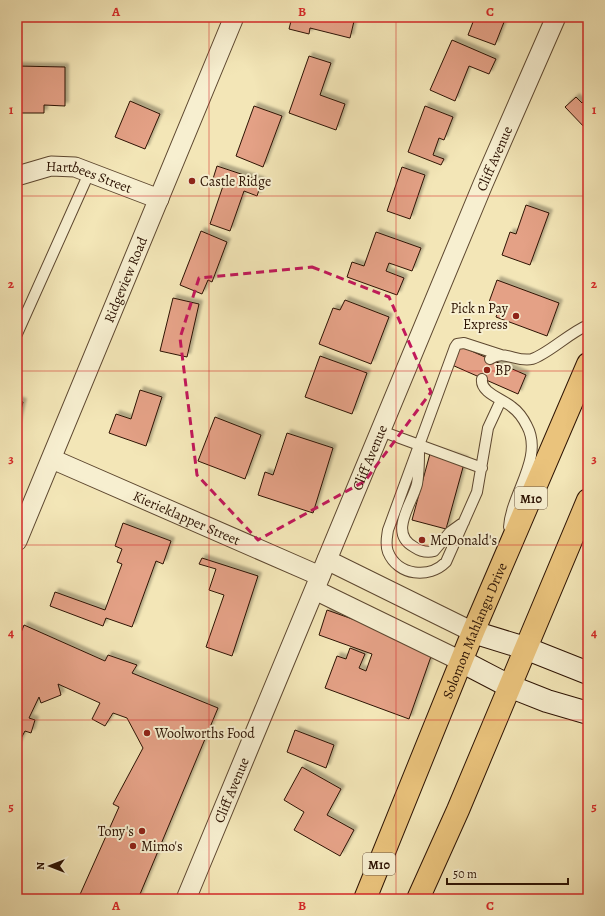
<svg xmlns="http://www.w3.org/2000/svg" width="605" height="916" font-family="Alegreya,serif">
<defs>
<filter id="shadow"><feDropShadow dx="3.5" dy="-3.5" stdDeviation="1" flood-color="#0004"/></filter>
</defs>
<rect width="100%" height="100%" fill="#f3e6b7"/>
<filter id="stains"><feTurbulence type="fractalNoise" baseFrequency=".005" numOctaves="4"/><feColorMatrix values="0 0 0 0 .2 0 0 0 0 .09 0 0 0 0 .02 0 0 0 .5 -.17"/></filter>
<radialGradient id="worn" r=".72"><stop offset=".6" stop-color="#630" stop-opacity="0"/><stop offset="1" stop-color="#630" stop-opacity=".3"/></radialGradient>
<path fill="#e4a186" stroke="#2d1303" filter="url(#shadow)" d="M292,17H355L350,38L310,28L309,34L289,29Z
M463,17H506L495,45L468,35L473,22L462,18Z
M452,40L496,59L489,74L469,66L455,101L430,90Z
M309,56L331,63L320,95L345,104L336,130L289,113Z
M17,66L65,67V106L44,105V113H17Z
M576,97L582,103L588,98L587,130L565,107Z
M130,101L160,114L145,149L115,137Z
M254,106L282,116L263,167L236,156Z
M425,106L453,117L444,140L439,138L433,155L444,159L441,165L408,152Z
M217,166L262,181L257,196L244,191L230,231L210,224L223,186L212,182Z
M402,167L425,175L410,219L387,211Z
M526,205L549,213L530,265L502,255L510,232L516,234Z
M201,231L227,242L212,282L208,280L202,294L180,285Z
M376,232L421,248L412,271L389,263L386,271L404,278L397,295L347,277L352,262L364,266Z
M497,280L559,303L547,336L496,317L500,306L489,302Z
M173,298L199,304L187,357L160,351Z
M345,300L389,317L371,364L319,344L333,308L340,310Z
M460,346L526,375L518,394L452,365Z
M320,356L367,373L352,414L305,397Z
M140,390L162,397L146,446L109,433L116,414L131,419Z
M17,400L23,402L17,426Z
M215,417L261,435L245,479L198,461Z
M287,433L333,448L313,513L258,495L265,472L273,475Z
M431,450L465,460L446,529L412,520Z
M123,523L171,541L163,564L156,561L132,627L106,618L103,626L50,606L55,592L105,610L122,564L117,562L122,549L115,546Z
M202,558L258,576L232,656L206,647L224,595L209,590L216,569L199,564Z
M327,610L434,648L409,719L325,688L337,656L346,659L350,648L365,654L359,668L366,671L372,654L319,635Z
M24,625L105,661L108,655L137,665L132,673L218,708L138,899H78L119,807L113,804L143,748L127,718L113,713L105,726L92,719L100,703L58,684L61,695L41,703L39,697L29,718L35,720L31,733L25,731L17,746V643Z
M295,730L334,745L326,768L287,752Z
M302,767L341,789L327,815L354,830L340,856L294,830L304,812L284,800Z"/>
<g fill="none" stroke-linecap="round" stroke-linejoin="round">
<defs>
<path id="service" d="M17,334L90,171
M501,355L464,343L457,344L455,347L388,530C387,537 385,544 388,552C398,576 429,579 446,562L477,492L488,428L501,400
M490,359C504,349 517,363 532,359C548,354 569,333 588,325
M482,379C480,393 503,399 512,407C519,412 523,418 527,426C544,458 511,494 509,527
M381,431L482,468
M419,453C419,463 419,473 417,484C412,504 388,533 414,547C420,551 427,553 434,551L450,532L464,522"/>
<g id="minor">
<path id="s1" d="M17,176L51,166L75,167L159,199"/>
<path id="s2" d="M52,459L320,576"/>
<path id="s3" d="M17,541L234,17"/>
<path d="M327,560L473,632"/>
<path d="M315,590L461,661"/>
<path id="s4" d="M186,899L483,184L556,17"/>
</g>
<path id="secondary" d="M473,632L525,648L588,673
M461,661L509,686L547,701L588,713"/>
<g id="primary">
<path id="s5" d="M365,899L473,632L588,364"/>
<path d="M418,899L458,810L588,500"/>
</g>
</defs>
<use href="#service" stroke="#5e4830" stroke-width="12"/>
<use href="#minor" stroke="#5e4830" stroke-width="21"/>
<use href="#secondary" stroke="#2d1303" stroke-width="24"/>
<use href="#primary" stroke="#2d1303" stroke-width="24"/>
<use href="#service" stroke="#f7efd0" stroke-width="10"/>
<use href="#minor" stroke="#f7efd0" stroke-width="19"/>
<use href="#secondary" stroke="#f7efd0" stroke-width="22"/>
<use href="#primary" stroke="#eac37c" stroke-width="22"/>
</g>
<path fill="none" stroke="#c2185b" stroke-width="3" stroke-dasharray="8 5" stroke-linejoin="round" d="M312,267L389,297L431,392L365,481L258,540L197,475L180,338L199,278Z"/>
<path fill="none" stroke="#d62828" stroke-width="1" stroke-opacity="0.55" d="M209,17V899M396,17V899M17,196H588M17,371H588M17,545H588M17,720H588"/>
<g fill="#8f2418" stroke="#f7efd0" stroke-width="1.5">
<circle cx="192" cy="181" r="4"/>
<circle cx="516" cy="316" r="4"/>
<circle cx="487" cy="370" r="4"/>
<circle cx="422" cy="540" r="4"/>
<circle cx="147" cy="733" r="4"/>
<circle cx="142" cy="831" r="4"/>
<circle cx="133" cy="846" r="4"/>
</g>
<g text-anchor="middle" dominant-baseline="central" stroke-width="4" stroke-linejoin="round" paint-order="stroke">
<g fill="#f7efd0" stroke="#6a5540" stroke-width="1">
<rect x="515" y="487" width="32" height="22" rx="3"/>
<rect x="363" y="853" width="32" height="22" rx="3"/>
</g>
<g font-size="13" font-weight="bold" fill="#2d1303">
<text x="531" y="498">M10</text>
<text x="379" y="864">M10</text>
</g>
<g font-size="14" fill="#2d1303" stroke="#f7efd0">
<text stroke="none"><textPath href="#s4" startOffset="802">Cliff Avenue</textPath></text>
<text stroke="none"><textPath href="#s1" startOffset="75">Hartbees Street</textPath></text>
<text stroke="none"><textPath href="#s3" startOffset="283">Ridgeview Road</textPath></text>
<text stroke="none"><textPath href="#s4" startOffset="478">Cliff Avenue</textPath></text>
<text stroke="none"><textPath href="#s2" startOffset="147">Kierieklapper Street</textPath></text>
<text stroke="none"><textPath href="#s5" startOffset="290">Solomon Mahlangu Drive</textPath></text>
<text stroke="none"><textPath href="#s4" startOffset="118">Cliff Avenue</textPath></text>
</g>
<g font-size="14" fill="#2d1303" stroke="#f7efd0" text-anchor="start">
<text x="200" y="181">Castle Ridge</text>
<text x="508" y="308" text-anchor="end">Pick n Pay<tspan x="508" dy="16">Express</tspan></text>
<text x="495" y="370">BP</text>
<text x="430" y="540">McDonald's</text>
<text x="155" y="733">Woolworths Food</text>
<text x="134" y="831" text-anchor="end">Tony's</text>
<text x="141" y="846">Mimo's</text>
</g>
</g>
<rect width="605" height="916" fill="none" stroke="#f3e6b7" stroke-width="44"/>
<g transform="translate(50 866) rotate(270)" stroke="#f7efd0" stroke-width="3" paint-order="stroke">
<path d="M0-3L7 15L0 10L-7 15Z" fill="#2d1303"/>
<text y="-6" font-size="11" font-weight="bold" text-anchor="middle" fill="#2d1303">N</text>
</g>
<path d="M447 878v6h121v-6" fill="none" stroke="#2d1303" stroke-width="2"/>
<text x="453" y="878" font-size="12" fill="#2d1303" stroke="#f7efd0" stroke-width="3" paint-order="stroke">50 m</text>
<rect x="22" y="22" width="561" height="872" fill="none" stroke="#d62828" stroke-width="1.5"/>
<g font-size="13" text-anchor="middle" font-weight="bold" fill="#d62828">
<text x="116" y="16">A</text>
<text x="302" y="16">B</text>
<text x="490" y="16">C</text>
<text x="11" y="114">1</text>
<text x="594" y="114">1</text>
<text x="11" y="288">2</text>
<text x="594" y="288">2</text>
<text x="11" y="463">3</text>
<text x="594" y="463">3</text>
<text x="11" y="637">4</text>
<text x="594" y="637">4</text>
<text x="11" y="811">5</text>
<text x="594" y="811">5</text>
<text x="116" y="910">A</text>
<text x="302" y="910">B</text>
<text x="490" y="910">C</text>
</g>
<rect width="100%" height="100%" filter="url(#stains)"/>
<rect width="100%" height="100%" fill="url(#worn)"/>
</svg>
